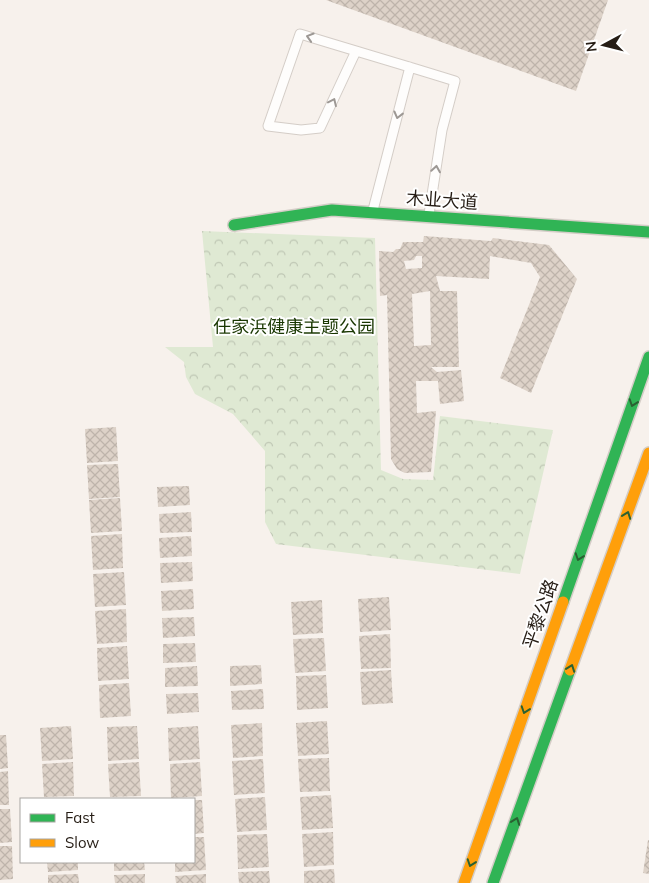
<svg xmlns="http://www.w3.org/2000/svg" width="649" height="883" font-family="Mulish,'Noto Sans SC',sans-serif">
<defs>
<pattern id="park-crowns" width="20" height="18" patternUnits="userSpaceOnUse" patternTransform="scale(1.25)"><rect width="20" height="18" fill="#dfe9d3"/><path d="M2 6a3 3 0 1 1 6 0M12 15a3 3 0 1 1 6 0" fill="none" stroke="#bfc7b4"/></pattern>
<pattern id="building-cross-hatch" width="8" height="8" patternUnits="userSpaceOnUse" patternTransform="scale(1.25)"><rect width="8" height="8" fill="#ddd2c8"/><path d="M0 0l8 8M0 8l8-8" fill="none" stroke="#beb4ab"/></pattern>
</defs>
<rect width="100%" height="100%" fill="#f7f1ec"/>
<path fill="url(#park-crowns)" d="M202,231L375,238L381,470L403,479L433,480L440,416L553,430L520,574L276,544L265,522V451L233,414L195,394L186,377L184,362L165,347H213Z"/>
<path fill="url(#building-cross-hatch)" fill-rule="evenodd" d="M326,0H608L576,91Z
M424,236L491,241L493,238L549,245L577,279L531,393L500,378L540,277L531,263L490,256L489,279L436,276L440,291H457L459,367H431L437,372L461,370L464,401L440,404L438,381H416L417,413L436,411L431,472L405,473L397,469L391,459L387,295L380,296L379,251L393,252L396,249H400L403,242H423ZM416,256H422V268L406,269L404,261L414,260ZM430,291L431,345L414,346L412,294Z
M116,427L118,461L87,463L85,429Z
M118,464L120,497L89,499L87,465Z
M189,486L190,505L158,507L157,487Z
M120,498L122,531L91,533L89,500Z
M191,512L192,532L160,533L159,514Z
M122,534L123,568L93,570L91,536Z
M191,536L192,556L160,558L159,538Z
M192,562L193,581L161,583L160,563Z
M124,572L126,605L95,607L93,574Z
M193,589L194,609L162,611L161,591Z
M389,597L391,630L360,632L358,599Z
M322,600L323,633L293,635L291,602Z
M126,609L127,642L97,644L95,611Z
M194,617L195,636L163,638L162,618Z
M390,634L391,668L361,669L359,636Z
M324,638L326,671L295,673L293,639Z
M195,643L196,662L163,663V644Z
M127,646L129,679L98,681L97,648Z
M261,665L262,684L230,686V666Z
M197,666L198,686L165,687V668Z
M391,670L393,703L362,705L360,672Z
M326,675L328,708L297,710L296,676Z
M129,683L131,716L100,718L99,685Z
M263,689L264,709L232,710L231,691Z
M198,693L199,712L167,714L166,694Z
M327,721L329,754L298,756L296,723Z
M262,723L263,756L233,758L231,725Z
M71,726L73,759L42,761L40,728Z
M137,726L139,759L108,761L107,727Z
M198,726L200,759L169,761L168,728Z
M0,735H6L8,768L0,769Z
M329,758L330,791L300,792L298,759Z
M263,759L265,793L234,795L232,761Z
M73,762L74,796L44,797L42,764Z
M139,762L141,796L110,797L108,764Z
M200,762L202,796L171,798L170,764Z
M8,771L9,805H0V772Z
M331,795L333,828L302,830L300,797Z
M265,797L267,830L237,832L235,799Z
M194,800H202L204,833L194,834Z
M0,809H10L12,842L0,843Z
M333,832L334,865L304,867L302,834Z
M267,834L269,867L238,869L237,835Z
M194,837H204L206,870L175,872V862H194Z
M648,840H649V874L643,873Z
M0,846H12L13,879L0,880Z
M47,862H78V870L48,872Z
M114,862H144L145,870L114,871Z
M334,869L335,883H304V871Z
M269,871L270,883H239L238,872Z
M78,874L79,883H48V875Z
M145,874V883H115L114,875Z
M206,874V883H176L175,876Z"/>
<g fill="none" stroke-linecap="round" stroke-linejoin="round">
<defs>
<path id="lane" d="M356,51L320,128L301,130L268,126L300,34C352,50 404,65 455,81L442,130L429,214
M373,210L410,67"/>
<path id="fast" d="M234,225L332,210L649,232
M563,602L649,357
M493,883L570,670"/>
<path id="slow" d="M570,670L649,453
M464,883L563,602"/>
</defs>
<use href="#lane" stroke="#d4cdc7" stroke-width="11"/>
<use href="#fast" stroke="#d4cdc7" stroke-width="14"/>
<use href="#slow" stroke="#d4cdc7" stroke-width="14"/>
<use href="#lane" stroke="#fefdfc" stroke-width="9"/>
<use href="#fast" stroke="#30b455" stroke-width="11"/>
<use href="#slow" stroke="#ff9f0a" stroke-width="11"/>
</g>
<defs><path id="oneway-chevron" d="M-2-3.5L2.5 0L-2 3.5" fill="none" stroke-width="1.6" stroke-linecap="round" stroke-linejoin="round" transform="scale(1.25)"/></defs>
<g stroke="#9d9894">
<use href="#oneway-chevron" transform="translate(310 37) rotate(-163)"/>
<use href="#oneway-chevron" transform="translate(333 102) rotate(-65)"/>
<use href="#oneway-chevron" transform="translate(398 115) rotate(104)"/>
<use href="#oneway-chevron" transform="translate(436 169) rotate(-81)"/>
</g>
<g stroke="#2a6132">
<use href="#oneway-chevron" transform="translate(633 403) rotate(109)"/>
<use href="#oneway-chevron" transform="translate(627 515) rotate(-70)"/>
<use href="#oneway-chevron" transform="translate(579 557) rotate(109)"/>
<use href="#oneway-chevron" transform="translate(571 668) rotate(-70)"/>
<use href="#oneway-chevron" transform="translate(525 710) rotate(109)"/>
<use href="#oneway-chevron" transform="translate(516 821) rotate(-70)"/>
<use href="#oneway-chevron" transform="translate(471 863) rotate(109)"/>
</g>
<g text-anchor="middle" dominant-baseline="central" stroke-width="4" stroke-linejoin="round" paint-order="stroke">
<g font-size="18" fill="#261d15" stroke="#fff">
<text transform="translate(442 200) rotate(4)">木业大道</text>
<text transform="translate(540 614) rotate(-71)">平黎公路</text>
</g>
<g font-size="18" fill="#193701" stroke="#fff">
<text x="294" y="326">任家浜健康主题公园</text>
</g>
</g>
<rect x="20" y="798" width="175" height="65" fill="#ffffff" stroke="#a8a5a1"/>
<rect x="30" y="814" width="25" height="8" fill="#30b455" stroke="#a8a5a1"/>
<text x="65" y="823" font-size="15" fill="#261d15">Fast</text>
<rect x="30" y="839" width="25" height="8" fill="#ff9f0a" stroke="#a8a5a1"/>
<text x="65" y="848" font-size="15" fill="#261d15">Slow</text>
<g transform="translate(604 45) rotate(263)" stroke="#ffffff" stroke-width="4" paint-order="stroke">
<path d="M0-4L9 19L0 12L-9 19Z" fill="#261d15"/>
<text y="-8" font-size="14" font-weight="bold" text-anchor="middle" fill="#261d15">N</text>
</g>
</svg>
